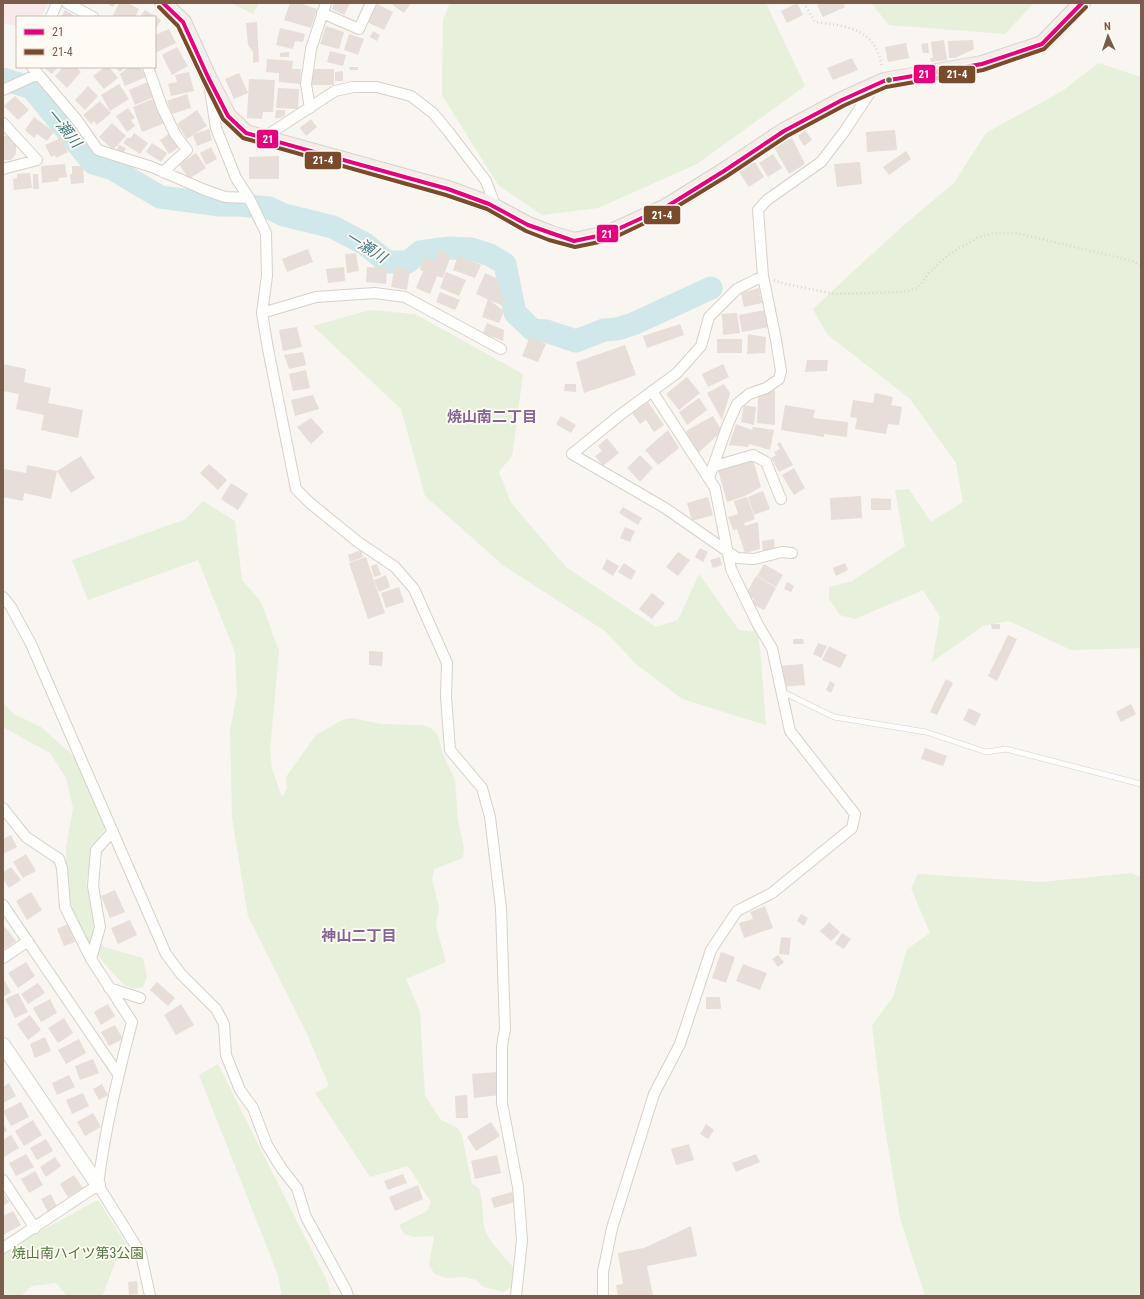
<svg xmlns="http://www.w3.org/2000/svg" width="1144" height="1299" font-family="'Roboto Condensed','Noto Sans JP',sans-serif">
<rect width="100%" height="100%" fill="#f9f5f0"/>
<path fill="#fae9e9" d="M3,3H48L41,17H17V26L3,23Z"/>
<path fill="#e7f0db" d="M231,3H259L253,14Z
M450,3H766L805,86L697,164L598,208L542,215L498,185L442,95L443,20Z
M871,3H1034L1005,34L889,25Z
M1098,63L1141,77V648L1071,650L1009,621L983,626L932,662L940,617L923,590L855,619L840,615L829,599V587L852,581L905,546L895,490L909,489L931,522L963,502L956,463L910,399L827,334L813,309L846,278L904,225L954,183L986,133L1064,90Z
M370,310L415,314L523,374L512,456L499,472L511,503L567,568L656,627L678,620L699,574L739,630L758,632L761,658L766,725L682,699L636,664L605,631L504,566L425,496L401,409L313,326Z
M203,501L235,521L242,580L261,602L279,651L270,750L272,769L282,797L287,789L286,777L316,735L342,720L352,718L381,724L422,725L431,728L438,735L443,754L455,780L458,820L464,848L463,858L434,869L432,879L439,907L436,926L446,962L406,979L420,1012L425,1096L441,1120L458,1128L462,1136L472,1184L479,1188C483,1200 482,1213 484,1226C487,1241 503,1255 513,1267L512,1286L504,1292L483,1287L476,1280L466,1277L446,1278L435,1274L429,1266L434,1236L414,1237L404,1234L399,1225L427,1211L431,1202L408,1166L370,1177L315,1093L329,1086L307,1034L248,916L232,818L230,730L237,694L235,652L198,560L88,600L72,560L186,519Z
M3,703L14,714L41,727L77,759L106,827L95,844L86,883L98,939L104,947L143,958L147,977L143,987L133,989L124,985L103,962L85,937L67,896L66,847L73,808L66,778L50,753L3,727Z
M1131,873L1141,877V1296H925L900,1218L884,1123L872,1025L893,997L907,949L930,933L911,888L918,874L1041,882Z
M218,1064L328,1283L331,1296H282L278,1275L199,1075Z
M98,1200L128,1247L115,1263L103,1294L100,1296H67L56,1283L32,1286L21,1296H3V1251Z"/>
<g fill="none" stroke-linecap="round" stroke-linejoin="round">
<path stroke="#d0e8ea" stroke-width="23" d="M3,79L32,88L93,163L113,169L160,197L220,205H240L269,208L284,215L333,227L365,244L387,262H408L420,252L449,248L471,249L490,255L505,264L515,313L533,330L546,331L576,341L604,330L617,329L633,324L711,288"/>
</g>
<path fill="#e6ded7" d="M106,3H116L113,7Z
M119,3H128L139,9L135,17H117L113,15Z
M290,3H299L317,9L311,28L284,20Z
M334,3H350L344,15L332,9Z
M390,3H411L404,13Z
M797,3L803,15L787,23L781,11Z
M823,3H843L845,7L823,17L817,5Z
M377,4L393,12L384,30L367,22Z
M65,10L76,17H61Z
M145,10L161,20L155,30V17H140Z
M257,22L259,62L253,63V52L248,45L246,23Z
M326,26L344,32L339,49L320,44Z
M280,28L305,34L303,42L295,41L293,49L276,45Z
M169,29L176,43L155,53V35Z
M373,31L380,35L377,41L370,37Z
M349,34L364,39L358,55L344,50Z
M944,40L947,60L931,62L930,58H933L931,42Z
M973,40L974,49L955,58H949L948,41Z
M906,43L909,58L888,62L885,47Z
M928,43L929,53H923L921,44Z
M177,47L188,66L172,75L162,55Z
M330,51L346,55L343,66L327,62Z
M289,52V57H280V53Z
M852,58L858,70L833,80L827,68Z
M267,59L293,61L292,69H301L300,84L279,82V73L266,72Z
M43,67H58L52,74Z
M63,67H76L81,72L67,88L55,76Z
M105,67H109L118,78L104,89L93,76Z
M115,67H125L120,72Z
M129,67H140L146,77L125,86L120,74Z
M349,67H358V70H350Z
M312,69H334V85H312Z
M343,71V81H335V72Z
M189,72L194,91L171,96L168,84L177,82L175,75Z
M239,73L248,93L234,99L225,79Z
M249,79L275,80L273,112H263L262,119L247,118Z
M148,82L154,97L135,105L129,90Z
M119,84L129,99L110,111L101,95Z
M88,86L98,96L85,110L75,100Z
M278,88L299,89L298,109L276,108Z
M187,94L191,108L172,114L167,101Z
M15,96L29,110L18,120L4,106Z
M155,98L165,123L142,132L133,107Z
M100,101L111,113L97,125L94,121L91,124L83,115Z
M128,108L135,118L131,120L135,126L127,132L116,116Z
M197,110L207,126L194,134L209,129L212,140L197,146L193,135L187,139L177,124Z
M276,110H285V116L280,118H275Z
M34,117L54,132L47,141L37,134L34,138L25,130Z
M311,119L317,127L306,136L300,128Z
M112,123L126,136L113,150L99,137Z
M805,130L812,140L804,146L798,136Z
M895,130L897,150L867,152L866,132Z
M134,133L148,143L140,154L123,143L127,138H131Z
M170,133L179,147L169,154L160,140Z
M3,136H12V143H16V154L11,160H3Z
M61,138L68,152L56,158L55,155L51,157L45,145Z
M792,138L805,164L789,174L774,147Z
M152,143L167,153L161,162L146,152Z
M119,145L126,148L123,154L116,151Z
M211,147L217,159L206,165L200,153Z
M906,151L911,159L889,175L883,167Z
M196,153L206,168L189,179L179,164Z
M773,154L782,168L768,177L759,163Z
M279,156V179H249V157Z
M755,162L764,177L749,187L739,172Z
M860,162L862,184L837,187L834,164Z
M65,164L67,177L58,178L59,181L42,183L41,166Z
M72,166H83L84,183L71,184L70,174H72Z
M30,173L32,188L14,190L13,179L17,178V174Z
M33,174H38L39,189H33Z
M308,249L313,262L287,272L282,259Z
M438,250L451,255L443,278L437,276L430,294L416,288L423,271L420,270L424,257L434,261Z
M356,253L359,271L347,273L345,254Z
M458,256L481,265L475,278L453,270Z
M344,267L345,281L328,283L326,269Z
M367,267L387,268L386,284L366,282Z
M395,267L410,270L407,290L391,287Z
M446,272L466,280L459,296L440,288Z
M485,273L496,278L504,301L503,306L476,294Z
M759,288L762,303L744,307L741,293Z
M440,292L460,300L455,310L436,302Z
M488,299L504,311L499,323L482,317Z
M765,310L769,327L742,332L739,315Z
M737,313L740,333L723,335L722,314Z
M487,323L504,330L503,341L483,333Z
M680,324L684,335L647,348L643,336Z
M297,327L302,347L283,351L279,330Z
M748,334L766,337L765,353L747,354Z
M530,337L546,344L538,362L522,356Z
M717,339H742V353H717Z
M625,345L636,375L584,393L576,362Z
M303,352L306,365L289,369L284,355Z
M807,360H828L827,371L805,372Z
M3,364L26,369L24,382L51,388L48,403L83,410L78,438L41,430L44,415L16,409L19,394L3,391Z
M723,364L729,377L708,387L702,374Z
M306,370L310,388L293,391L289,374Z
M687,377L700,393L679,410L666,394Z
M565,384H576V392L564,391Z
M724,384L730,393L722,420L707,393Z
M775,390V425L757,423L758,395Z
M875,393L893,397L891,405L902,407L899,425L888,424L886,434L855,429L857,418L850,417L853,400L873,403Z
M313,395L319,409L295,416L291,400Z
M699,398L707,410L687,425L679,412Z
M648,402L664,425L654,432L646,420L640,424L632,413Z
M744,405L756,407L754,425L741,422Z
M785,405L815,410L813,418L848,422L847,437L824,434V437L781,430Z
M561,416L576,425L571,433L556,424Z
M713,416L722,431L697,454L686,431Z
M311,418L324,432L311,444L297,427Z
M736,424L752,430L753,427L774,430L770,450L749,444L748,447L729,445Z
M668,430L679,448L658,465L645,450Z
M607,438L619,453L603,466L595,456L602,451L598,446Z
M780,442L793,465L779,472L771,458L776,455L774,452L780,449L777,444Z
M640,455L653,468L640,482L627,468Z
M81,456L95,478L71,493L57,471Z
M753,460L761,487L745,496L727,502L718,470Z
M209,464L227,480L218,490L200,473Z
M27,465L57,471L51,499L24,493L23,501L3,497V469L26,473Z
M794,468L805,488L794,495L782,475Z
M231,483L248,494L238,510L221,499Z
M763,491L770,509L754,515L748,497Z
M861,496L862,518L831,520L830,498Z
M708,497L713,515L692,521L687,503Z
M747,497L755,519L744,523L745,526L758,522L760,549L745,553L737,529L733,530L728,517L738,514L734,501Z
M871,498L891,499V510H871Z
M623,507L642,518L638,525L619,513Z
M625,527L635,531L630,542L620,538Z
M774,539L775,552L763,553L762,541Z
M700,548L708,552L703,562L695,557Z
M361,550L363,557L350,562L348,555Z
M678,552L690,560L678,576L666,567Z
M366,557L385,613L368,619L349,563Z
M720,557L722,565L713,568L710,560Z
M607,559L619,566L613,576L602,569Z
M624,563L636,571L631,580L618,572Z
M845,563L848,570L836,576L833,568Z
M377,564L381,575L374,577L371,566Z
M764,564L783,575L776,587L757,576Z
M386,575L390,587L379,592L374,580Z
M756,576L776,588L764,610L751,603L754,599L745,595Z
M787,582L794,586L791,592L784,589Z
M399,587L404,602L386,608L381,593Z
M652,593L665,603L652,619L639,609Z
M991,624H1000V629H992Z
M1008,635L1017,639L997,681L988,676Z
M793,639H803L804,644H793Z
M818,643L827,646L821,658L813,654Z
M829,646L847,655L840,668L822,660Z
M369,651L383,652L382,666L369,665Z
M803,664L805,685L780,687L778,666Z
M946,679L953,683L937,715L930,712Z
M830,681L835,684L831,693L826,690Z
M1131,704L1136,714L1121,722L1116,712Z
M969,708L981,714L975,726L963,720Z
M925,748L947,756L943,766L921,759Z
M11,835L17,847L3,854V839Z
M26,854L36,871L23,878L13,862Z
M11,867L21,880L9,888L3,879V872Z
M115,890L125,912L110,918L101,896Z
M31,892L42,910L27,920L16,901Z
M765,906L773,928L744,938L739,923L753,919L750,912Z
M801,914L808,918L804,926L797,921Z
M130,920L137,935L118,944L111,928Z
M829,922L840,932L831,941L820,931Z
M68,924L75,942L64,946L57,929Z
M5,927L16,941L3,950V929Z
M842,933L851,939L844,949L835,944Z
M781,937L791,938L789,955L779,954Z
M721,952L735,957L726,983L712,978Z
M778,955L784,962L778,967L772,959Z
M26,962L35,976L18,988L8,973Z
M743,964L767,973L760,990L736,981Z
M3,978L11,992L3,997Z
M157,982L175,998L168,1006L150,990Z
M38,983L45,993L28,1004L21,994Z
M18,993L28,1012L15,1018L5,999Z
M706,997H720L721,1009H706Z
M50,999L57,1013L41,1022L33,1008Z
M108,1004L115,1016L101,1025L94,1012Z
M181,1004L194,1025L176,1035L164,1015Z
M30,1015L41,1030L28,1040L17,1024Z
M64,1018L73,1033L58,1043L48,1028Z
M115,1025L123,1039L109,1046L101,1032Z
M45,1037L51,1051L35,1058L30,1044Z
M79,1039L86,1053L66,1064L58,1050Z
M93,1059L99,1073L80,1080L75,1066Z
M497,1072L500,1095L474,1098L472,1074Z
M69,1075L75,1087L57,1095L52,1083Z
M9,1083L16,1096L3,1103V1087Z
M102,1084L108,1095L99,1100L93,1089Z
M83,1093L89,1106L72,1114L66,1100Z
M467,1095L468,1118H456L455,1096Z
M21,1102L29,1117L11,1126L3,1111Z
M93,1113L101,1127L85,1136L77,1122Z
M33,1120L42,1135L24,1146L15,1131Z
M491,1122L500,1136L476,1151L467,1137Z
M3,1123L7,1131L3,1133Z
M706,1124L714,1130L708,1139L700,1134Z
M11,1135L19,1148L4,1157L3,1140Z
M46,1139L53,1151L37,1160L30,1148Z
M689,1144L694,1160L676,1165L671,1149Z
M26,1154L34,1167L16,1176L9,1163Z
M756,1154L760,1162L736,1172L732,1163Z
M497,1155L501,1173L475,1179L471,1161Z
M55,1157L61,1166L46,1177L40,1167Z
M35,1171L43,1185L29,1193L21,1179Z
M403,1174L407,1183L388,1190L384,1181Z
M74,1175L83,1188L68,1197L60,1184Z
M418,1185L423,1199L395,1211L389,1197Z
M512,1192L515,1202L494,1208L491,1198Z
M3,1193L9,1202L3,1206Z
M51,1194L58,1209L49,1214L41,1199Z
M13,1211L21,1225L3,1235V1216Z
M691,1226L697,1256L647,1266L653,1296H618L616,1285L623,1284L618,1253L644,1248Z
M137,1281L138,1294L129,1295L128,1282Z"/>
<g fill="none" stroke-linecap="round" stroke-linejoin="round">
<defs>
<path id="lane" d="M781,691L834,717L926,732L986,752L1006,749L1141,784"/>
<path id="street" d="M67,3L93,17
M322,13L359,29L371,3
M51,17L57,3
M32,67L77,120L98,150L152,167L205,190L225,197L249,198
M148,67L162,107L175,134L187,150L163,172
M3,90L38,74
M210,90L216,128L236,178L249,198L266,233L267,276L262,313L268,349L296,489L310,503L358,542L395,567L414,589L447,663L446,697L450,750L482,788L490,817L501,908L505,1029L502,1046V1103L518,1187L522,1240L516,1296
M310,108L306,84L311,49L326,3
M3,123L37,160L3,169
M263,138L335,91L353,87H377L411,96L433,113L448,131L486,181L496,208
M763,276L737,289L709,317L701,346L677,373L620,415L572,454L665,508L737,558L754,559L782,552L792,553
M262,313L316,297L375,293L405,297L501,349
M715,466L753,455L766,462L781,499
M709,478L728,424L737,404L749,394L766,388L779,379L781,371L776,340L763,276L758,210L767,200L821,162L844,132L873,88
M3,597L11,607L31,644L166,954L181,974L216,1009L224,1024L226,1055L240,1090L253,1108L267,1145L282,1169L297,1188L306,1217L346,1290L348,1296
M3,808L26,837L59,859L62,868L65,907L91,959L132,1022C118,1076 105,1129 98,1185L3,1248
M3,905L118,1074
M3,958L28,941
M91,959L100,927L93,886L96,850L113,831
M109,988L140,998
M3,1180L35,1228
M98,1185L141,1254L150,1296
M603,1296V1272L612,1228L654,1094L680,1044L711,950L737,911L772,893L852,828L855,814L790,731L772,648L758,625L731,569L715,488L652,391"/>
<path id="secondary" d="M3,1045L98,1185"/>
<path id="primary" d="M163,3L183,22L208,77L228,116L246,133L448,189L489,204L528,225L551,234L574,241L607,234L666,207L724,171L784,131L842,100L884,81L982,64L1042,44L1082,3"/>
</defs>
<use href="#lane" stroke="#d7d1cb" stroke-width="6"/>
<use href="#street" stroke="#d7d1cb" stroke-width="12"/>
<use href="#secondary" stroke="#d9d2cb" stroke-width="16"/>
<use href="#primary" stroke="#dad1cc" stroke-width="18"/>
<path stroke="#dcd5d0" stroke-width="2.5" stroke-dasharray="1 3" stroke-linecap="butt" d="M804,3L815,22C848,26 877,29 882,68
M774,280L785,284L836,294L903,292L918,288L929,273L948,255L977,238L994,233H1017L1129,260L1141,265"/>
<use href="#lane" stroke="#fefefd" stroke-width="5"/>
<use href="#street" stroke="#fefefd" stroke-width="10"/>
<use href="#secondary" stroke="#fefefd" stroke-width="14"/>
<use href="#primary" stroke="#f3eee8" stroke-width="16"/>
<defs>
<path id="bus-1" d="M163,3L183,22L208,77L228,116L246,133L448,189L489,204L528,225L574,241L607,234L666,207L724,171L784,131L842,100L884,81L982,64L1042,44L1082,3"/>
<path id="bus-2" d="M159,7L178,26L203,79L223,119L243,138L446,195L487,209L526,231L549,240L575,247L609,240L668,212L727,176L787,136L845,105L886,87L983,70L1044,49L1086,7"/>
</defs>
<use href="#bus-1" stroke="#fffaf3" stroke-width="7"/>
<use href="#bus-2" stroke="#fffaf3" stroke-width="7"/>
<use href="#bus-1" stroke="#e5007d" stroke-width="4"/>
<use href="#bus-2" stroke="#7a4b2a" stroke-width="4"/>
</g>
<circle fill="#7a5c4d" stroke="#fffaf3" stroke-width="1.5" cx="889" cy="80" r="3.5"/>
<g text-anchor="middle" dominant-baseline="central" stroke-width="3.5" stroke-linejoin="round" paint-order="stroke">
<g font-size="14" fill="#537a41" stroke="#fffaf3">
<text x="78" y="1253">焼山南ハイツ第3公園</text>
</g>
<g font-size="15" font-style="italic" fill="#437c86" stroke="#fffaf3">
<text transform="translate(64 128) rotate(51)">一瀬川</text>
<text transform="translate(366 247) rotate(32)">一瀬川</text>
</g>
<g font-size="15" font-weight="bold" fill="#846695" stroke="#fffaf3">
<text x="492" y="417">焼山南二丁目</text>
<text x="359" y="936">神山二丁目</text>
</g>
</g>
<g stroke="#fffaf3" stroke-width="1.5">
<rect x="913" y="64" width="23" height="20" rx="4" fill="#e5007d"/>
<rect x="938" y="65" width="38" height="19" rx="4" fill="#7a4b2a"/>
<rect x="256" y="129" width="23" height="20" rx="4" fill="#e5007d"/>
<rect x="304" y="151" width="38" height="19" rx="4" fill="#7a4b2a"/>
<rect x="643" y="205" width="38" height="20" rx="4" fill="#7a4b2a"/>
<rect x="596" y="224" width="23" height="19" rx="4" fill="#e5007d"/>
</g>
<g font-size="11" text-anchor="middle" font-weight="bold" fill="#fff">
<text x="924" y="78">21</text>
<text x="957" y="78">21-4</text>
<text x="268" y="143">21</text>
<text x="323" y="164">21-4</text>
<text x="662" y="219">21-4</text>
<text x="607" y="238">21</text>
</g>
<rect width="1144" height="1299" fill="none" stroke="#7a5c4d" stroke-width="8"/>
<rect x="16" y="16" width="140" height="52" fill="#fffaf3" stroke="#cabbb1"/>
<rect x="24" y="29" width="20" height="6" fill="#e5007d" stroke="#cabbb1"/>
<text x="52" y="36" font-size="12" fill="#7a5c4d">21</text>
<rect x="24" y="49" width="20" height="6" fill="#7a4b2a" stroke="#cabbb1"/>
<text x="52" y="56" font-size="12" fill="#7a5c4d">21-4</text>
<g transform="translate(1108 36) rotate(357)" stroke="#fffaf3" stroke-width="3" paint-order="stroke">
<path d="M0-3L7 15L0 10L-7 15Z" fill="#7a5c4d"/>
<text y="-6" font-size="11" font-weight="bold" text-anchor="middle" fill="#7a5c4d">N</text>
</g>
</svg>
